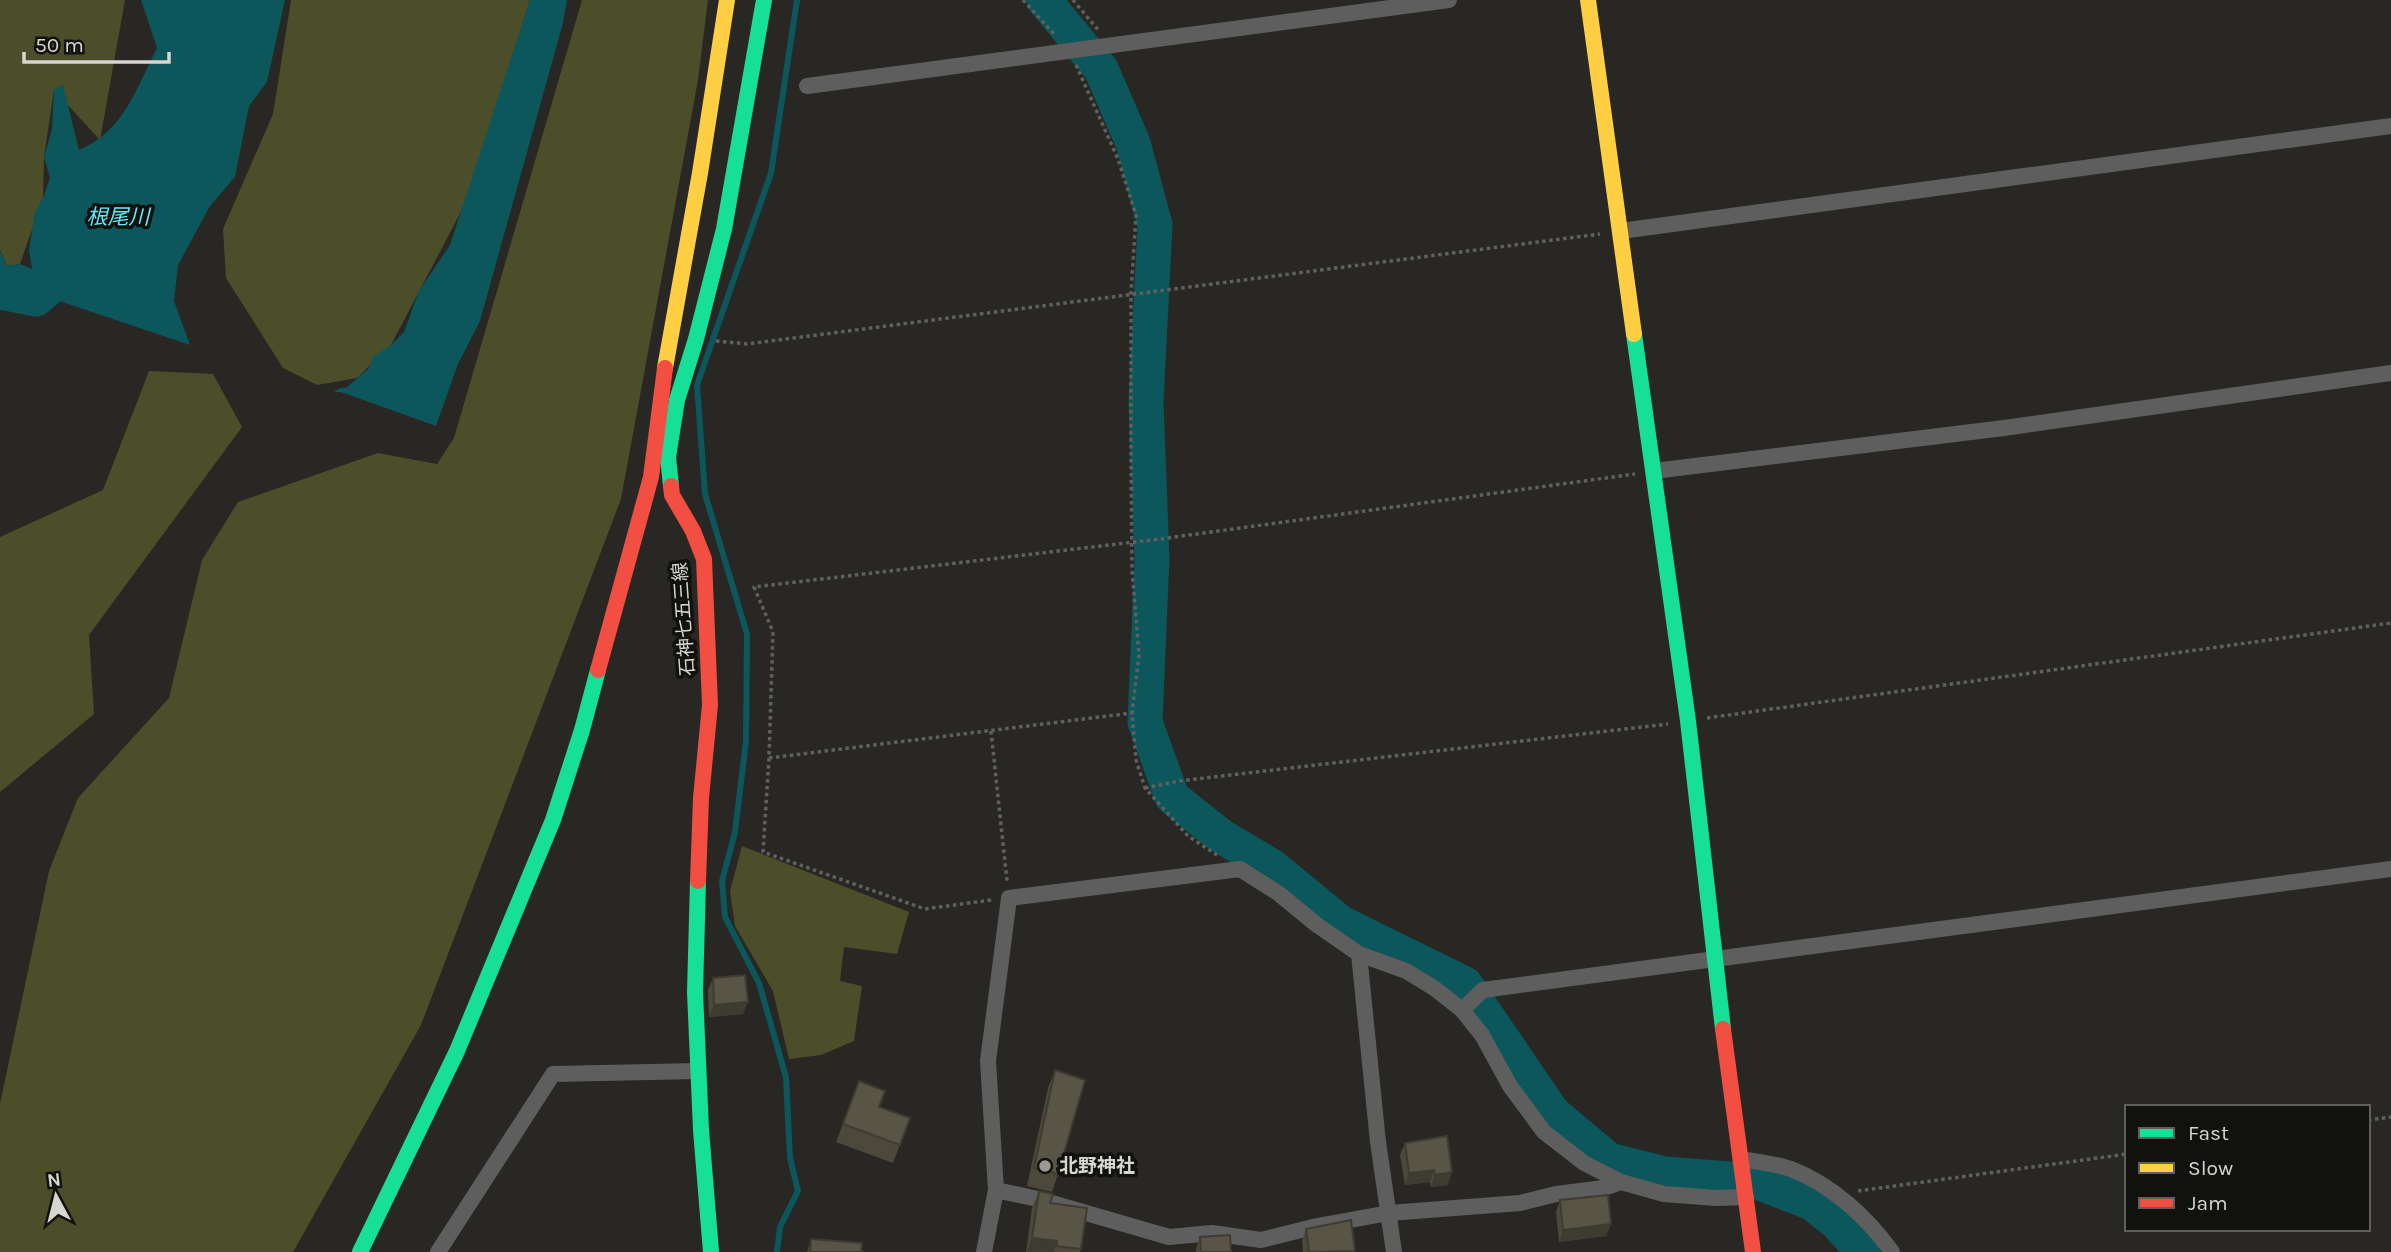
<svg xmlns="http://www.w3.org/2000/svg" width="2391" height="1252" font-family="Karla,'Noto Sans JP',sans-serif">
<rect width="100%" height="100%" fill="#282723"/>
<path fill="#4c4e29" d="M0,0H125L100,140L54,90L44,157L43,198L20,264L7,266L0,250Z
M291,0H530L465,204L391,345L357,378L317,385L283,368L226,278L223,229L273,114Z
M582,0H708L698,80L621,499L421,1025L293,1252H0V1104L49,871L78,798L169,698L202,560L238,502L378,453L437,464L454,438Z
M149,371L213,374L242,427L89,635L94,714L0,792V537L103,490Z
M742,846L909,912L897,954L844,947L840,981L862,986L854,1041L821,1055L789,1059L773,991L735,926L730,891Z"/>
<path fill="#0b575c" d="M141,0H285L267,82L249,106L235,177L210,206L178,265L174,301L190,345L0,281V251L7,266L20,264L32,269L29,250L35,212L43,198L50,178L44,157L52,129L54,89L63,85L79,150C124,131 136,89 157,48Z
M530,0H567L563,23L480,321L458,364L436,426L341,392H334L340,388H346L368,369L374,356L391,345L404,332L419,291L450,245Z"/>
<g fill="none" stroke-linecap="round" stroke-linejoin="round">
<path stroke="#0b575c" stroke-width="6" d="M777,1252L780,1227L798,1191L790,1158L786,1077L759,983L725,917L722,881L735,832L746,741L747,634L705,494L697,385L771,173L797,0"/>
<path stroke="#0b575c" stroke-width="35" d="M1044,0L1101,69L1133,143L1155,225L1146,402L1152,558L1145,722L1172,797L1221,836L1273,867L1341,923L1465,984L1553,1113L1609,1160L1665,1174L1755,1181L1812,1203L1837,1223L1863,1252
M0,292L36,299L78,264"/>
<path stroke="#60605f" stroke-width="3.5" stroke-dasharray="3.5 3.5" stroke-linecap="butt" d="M1023,0L1056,36
M1073,0L1099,31
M1076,65L1118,159L1136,215L1131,293V451L1132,570L1139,655L1132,713L1136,760L1145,788L1188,836L1217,855
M716,341L747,344L1600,234
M1707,718L2391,623
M991,731L1007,881
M769,758L1132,713
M1145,788L1179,781L1668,724
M991,900L925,909L763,852L769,758L773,632L754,587L1160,539L1635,474
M2368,1120L2391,1117
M1858,1191L2127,1154"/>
<path stroke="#5f5e5e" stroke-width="16" d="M807,86L1449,0
M1621,231L2391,126
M1654,471L2004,428L2391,373
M1359,954L1378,1142L1394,1252
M1462,1010L1483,990L2391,869
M1742,1159C1758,1162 1776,1164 1791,1169C1832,1185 1867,1217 1892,1252
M996,1190L1038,1199L1169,1237L1212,1233L1261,1240L1317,1226L1389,1213L1520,1203L1556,1194L1604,1188L1621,1182
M438,1252L553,1074L698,1071
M984,1252L996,1190L988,1061L1009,898L1240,869L1278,893L1317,925L1359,954L1406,971L1434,988L1462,1010L1482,1035L1510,1086L1544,1132L1584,1163L1621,1182L1664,1194L1716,1198L1746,1197"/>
<path stroke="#16e098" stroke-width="16" d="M1634,334L1688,721L1723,1029
M671,486L668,457L677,400L696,339L724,229L764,0
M698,881L695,992L701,1130L711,1252
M360,1252L457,1051L553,820L582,730L598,670"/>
<path stroke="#ffcf43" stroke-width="16" d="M1588,0L1634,334
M665,368L700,173L727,0"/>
<path stroke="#f24e42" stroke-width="16" d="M671,486L672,495L693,531L704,559L710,705L701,798L698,881
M598,670L651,477L665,368
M1723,1029L1753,1252"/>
</g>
<path fill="#4c483c" d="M713,978L743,1014L709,1017L708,990Z
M1055,1070L1058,1174L1052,1192L1027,1186L1048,1088Z
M859,1081L880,1107L910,1118L893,1163L836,1142Z
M1447,1136L1448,1185L1431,1187L1430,1182L1405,1185L1400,1155L1405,1143Z
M1039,1191L1050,1203L1081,1249L1080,1252H1026L1032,1208Z
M1560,1200L1611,1224L1606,1236L1559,1242L1556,1212Z
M1306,1229L1354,1252H1303L1302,1241Z
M1200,1237L1231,1252H1196V1249Z
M811,1239L861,1251L864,1252H807Z"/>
<path fill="#3e3b31" d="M748,1002L743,1014L709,1017L714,1005Z
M1434,1170L1430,1182L1405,1185L1409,1173Z
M1452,1172L1448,1185L1431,1187L1435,1175Z
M1611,1224L1606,1236L1559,1242L1563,1230Z
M1032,1238L1057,1241L1054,1252H1027Z"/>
<path fill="#585446" stroke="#3e3b31" stroke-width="2" d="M745,975L748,1002L714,1005L713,978Z
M1055,1070L1085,1080L1058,1174L1034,1168Z
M859,1081L885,1091L879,1107L910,1118L900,1145L843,1124Z
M1447,1136L1452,1172L1435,1175L1434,1170L1409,1173L1405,1143Z
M1039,1191L1053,1194L1050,1203L1087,1208L1081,1249L1057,1246V1241L1032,1238Z
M1608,1195L1611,1224L1563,1230L1560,1200Z
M1351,1220L1355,1251L1309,1252L1306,1229Z
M1230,1235L1231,1252H1201L1200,1237Z
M811,1239L862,1243L861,1251L864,1252H810Z"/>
<circle fill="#9a9994" stroke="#11110d" stroke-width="2.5" cx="1045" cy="1166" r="7"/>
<g text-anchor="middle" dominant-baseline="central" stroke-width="7" stroke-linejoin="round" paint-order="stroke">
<g font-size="19" fill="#d7d6d1" stroke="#11110d">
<text transform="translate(684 619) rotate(-94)">石神七五三線</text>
</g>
<g font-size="19" font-weight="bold" fill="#d7d6d1" stroke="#11110d" text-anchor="start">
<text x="1059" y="1166">北野神社</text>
</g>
<g font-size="21" font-style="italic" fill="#61eaf7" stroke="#11110d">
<text x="118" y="217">根尾川</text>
</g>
</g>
<rect x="2125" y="1105" width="245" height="126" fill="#11110d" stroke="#60605b" stroke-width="2"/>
<rect x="2139" y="1128" width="35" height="10" fill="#16e098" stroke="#60605b" stroke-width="2"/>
<text x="2188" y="1140" font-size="21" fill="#d7d6d1">Fast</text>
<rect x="2139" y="1163" width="35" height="10" fill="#ffcf43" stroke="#60605b" stroke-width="2"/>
<text x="2188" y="1175" font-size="21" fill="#d7d6d1">Slow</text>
<rect x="2139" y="1198" width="35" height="10" fill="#f24e42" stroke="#60605b" stroke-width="2"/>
<text x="2188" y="1210" font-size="21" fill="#d7d6d1">Jam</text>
<g transform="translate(56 1196) rotate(353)" stroke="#11110d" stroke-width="5" paint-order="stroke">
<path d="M0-5L12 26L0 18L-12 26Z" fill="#d7d6d1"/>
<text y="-10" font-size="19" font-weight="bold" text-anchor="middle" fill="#d7d6d1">N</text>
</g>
<path d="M24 52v10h145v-10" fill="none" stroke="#d7d6d1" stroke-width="3.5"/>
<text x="35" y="52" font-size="21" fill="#d7d6d1" stroke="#11110d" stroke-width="5" paint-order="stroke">50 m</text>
</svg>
